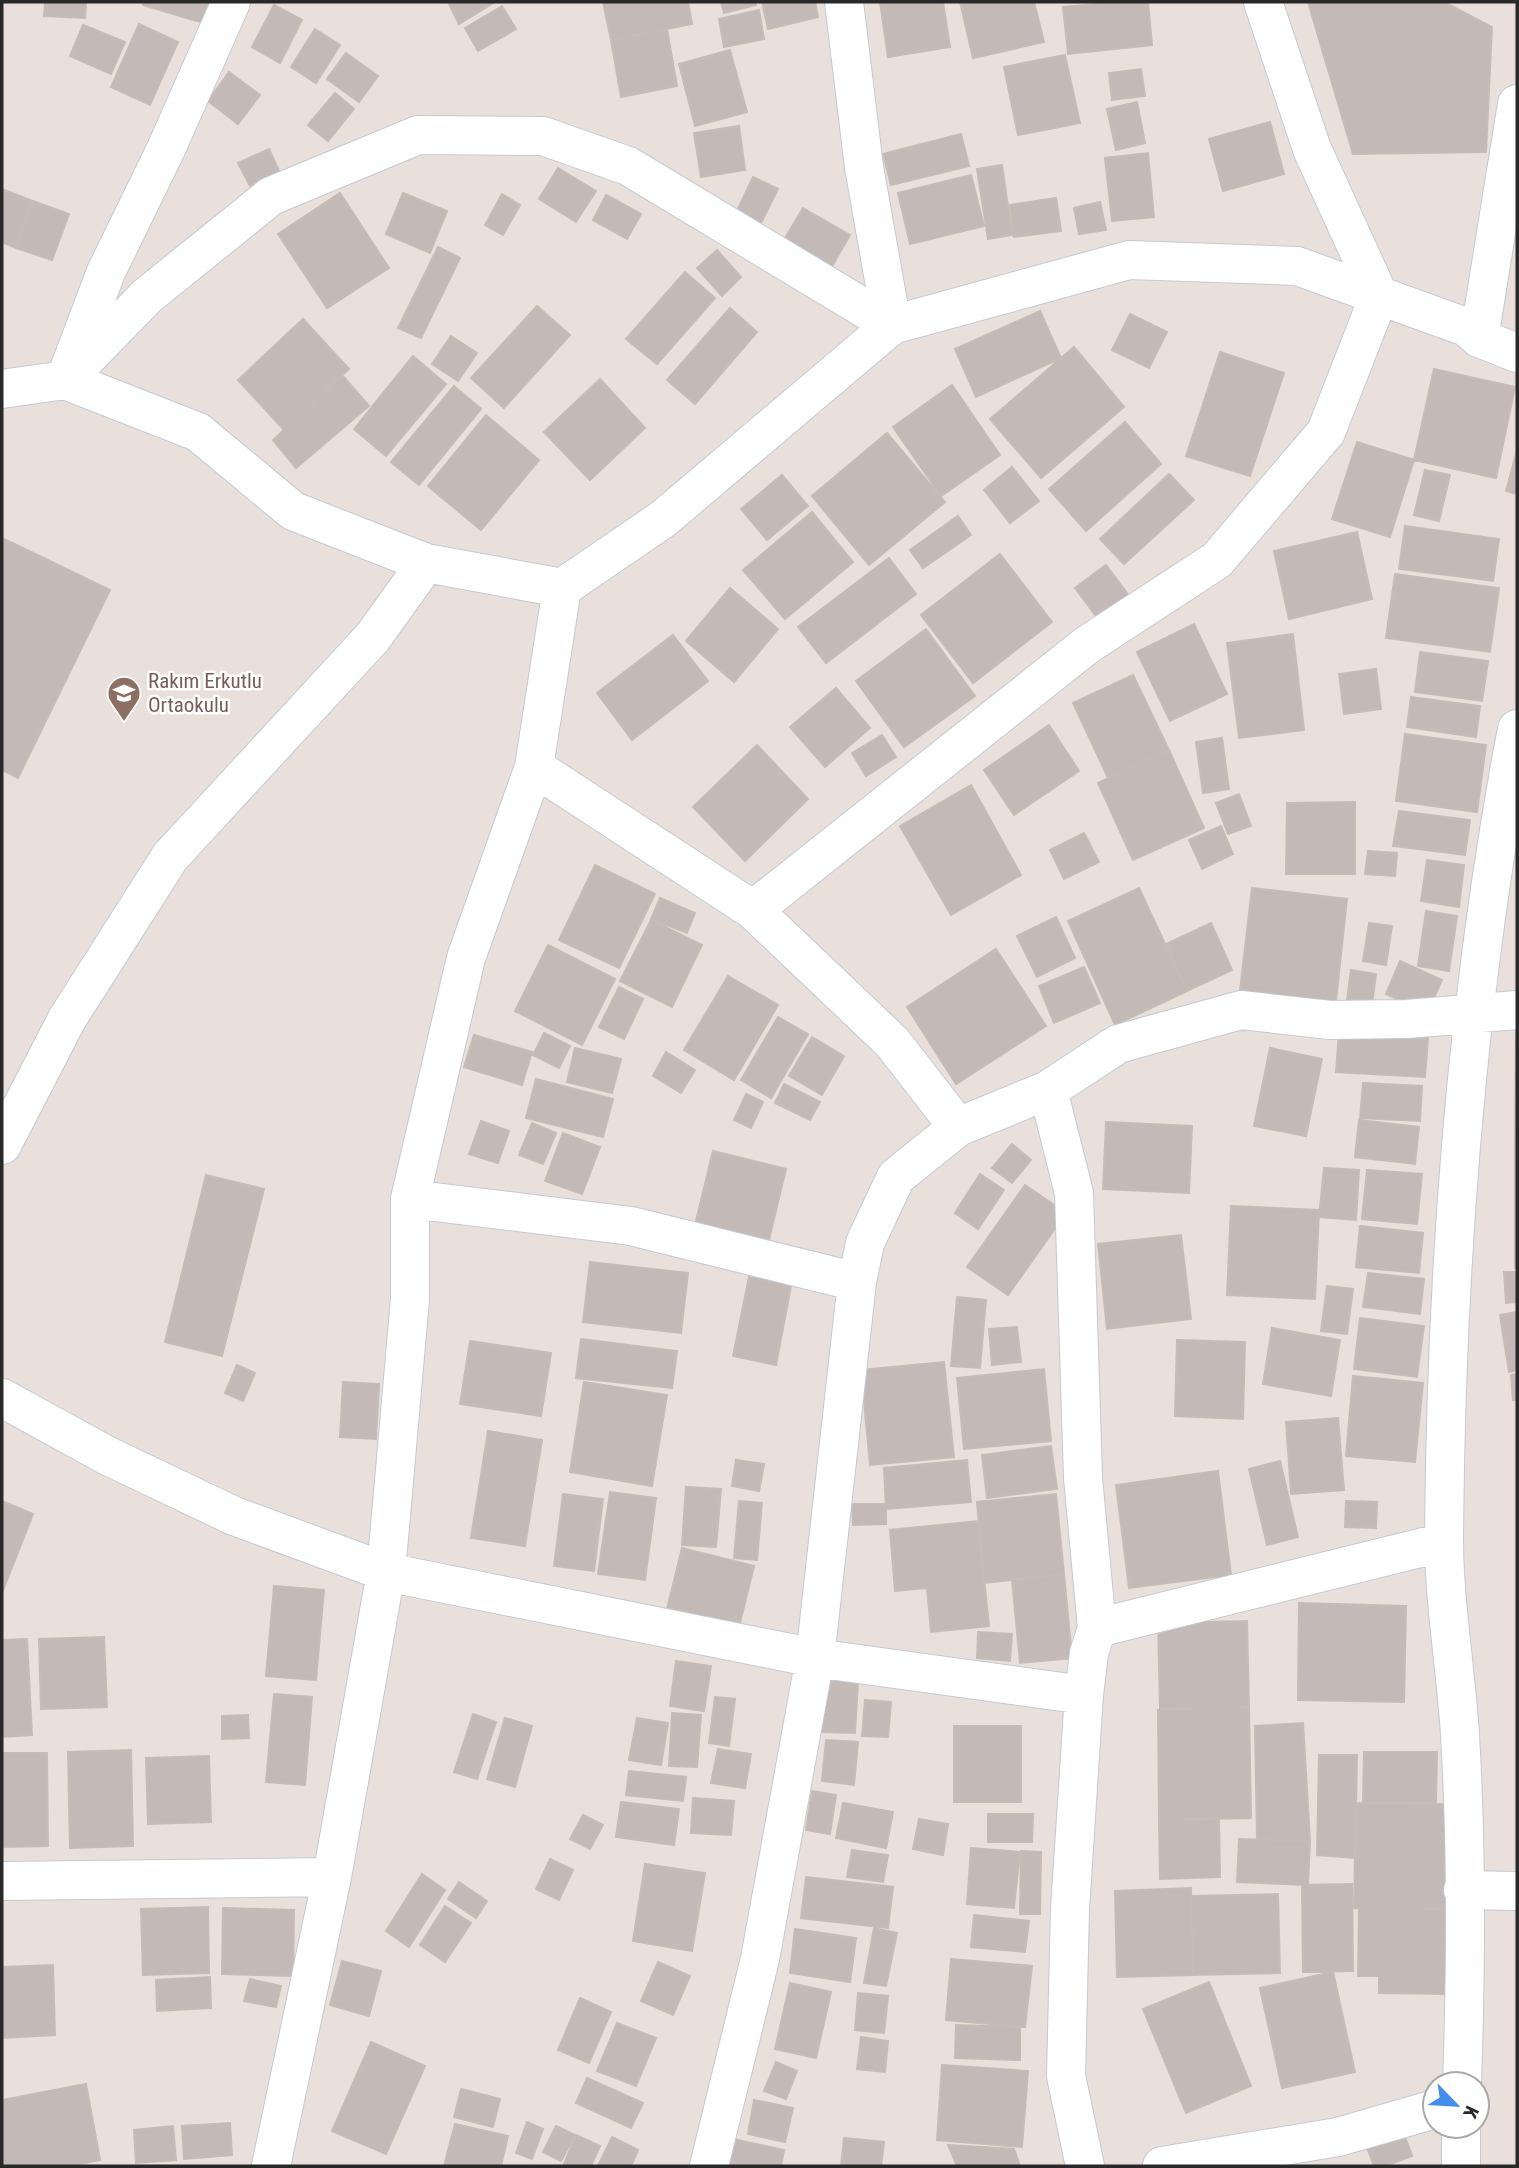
<svg xmlns="http://www.w3.org/2000/svg" width="1519" height="2168" font-family="'Roboto Condensed',sans-serif">
<rect width="100%" height="100%" fill="#eae0db"/>
<path fill="#c3bab8" stroke="#c5bcb5" stroke-width="2" d="M45,2H86L85,18L44,16Z
M143,2H213L210,25L143,5Z
M448,2H495L459,24Z
M603,2H688L692,24L611,40Z
M721,2H756V5L724,13Z
M762,2H815L818,17L768,29Z
M880,2H943L950,47L888,57Z
M960,2H1034L1044,42L973,58Z
M1119,2H1148L1152,45L1068,54L1063,7Z
M1308,2H1444L1492,27L1486,152L1353,154Z
M274,5L302,20L280,63L252,47Z
M502,6L516,29L478,51L465,28Z
M759,10L764,39L724,47L719,19Z
M139,24L178,42L150,105L111,87Z
M83,25L125,42L111,74L70,56Z
M315,29L340,45L316,83L291,67Z
M667,29L677,86L621,97L611,40Z
M730,50L747,112L695,126L679,64Z
M346,53L378,76L359,102L327,79Z
M1065,55L1080,123L1018,135L1004,67Z
M1141,69L1145,96L1112,100L1109,73Z
M229,72L260,95L238,124L208,101Z
M335,93L354,109L328,141L308,125Z
M1137,102L1145,143L1116,150L1107,109Z
M1270,122L1284,174L1223,191L1209,139Z
M739,126L745,170L701,177L694,133Z
M961,134L969,166L891,185L883,154Z
M269,149L279,171L250,186L238,163Z
M1148,153L1154,217L1112,221L1105,158Z
M1002,165L1012,235L988,239L977,169Z
M558,168L596,191L576,222L539,199Z
M971,175L984,226L910,244L898,193Z
M753,177L778,189L760,225L736,213Z
M2,189L33,201L16,248L2,242Z
M340,193L389,268L327,308L278,234Z
M403,193L447,211L430,253L386,234Z
M502,194L520,205L503,235L485,225Z
M606,195L641,214L627,239L593,220Z
M1056,198L1061,231L1014,237L1010,205Z
M33,201L69,214L52,260L16,248Z
M1100,202L1106,230L1079,234L1074,208Z
M803,208L850,235L831,268L784,240Z
M438,247L460,258L421,338L398,328Z
M717,250L741,277L722,296L697,268Z
M685,272L715,298L657,364L626,339Z
M537,306L570,335L504,408L471,378Z
M730,308L757,332L695,404L667,380Z
M1040,311L1061,358L976,397L955,349Z
M1130,314L1167,332L1149,368L1112,350Z
M303,319L349,369L284,430L238,380Z
M451,336L477,353L458,381L432,364Z
M1074,347L1124,407L1041,478L990,419Z
M1220,352L1284,373L1250,476L1186,456Z
M413,356L446,384L386,456L354,429Z
M1434,369L1515,387L1496,478L1414,460Z
M342,375L369,406L296,468L273,440Z
M600,379L645,428L590,480L544,432Z
M952,385L1000,455L941,496L893,427Z
M454,386L481,409L419,485L391,462Z
M486,415L539,460L481,530L428,486Z
M1125,422L1161,464L1086,531L1049,489Z
M887,433L945,502L869,565L812,496Z
M1357,442L1414,460L1390,537L1332,519Z
M1517,450V494L1506,491Z
M1012,467L1039,501L1010,523L984,490Z
M1425,470L1450,475L1439,521L1414,515Z
M1169,474L1194,500L1124,564L1100,539Z
M782,475L808,506L767,540L741,509Z
M812,512L853,562L785,619L743,570Z
M958,516L971,535L923,568L910,550Z
M1405,526L1499,539L1493,581L1399,569Z
M1357,532L1372,599L1289,619L1274,551Z
M2,538L110,590L18,778L2,770Z
M1000,554L1052,622L973,683L921,615Z
M889,558L916,594L826,663L798,627Z
M1106,565L1130,597L1099,620L1075,588Z
M1395,574L1499,588L1490,652L1386,638Z
M730,588L778,629L734,682L686,641Z
M1194,624L1227,694L1170,721L1137,652Z
M926,629L975,696L904,747L856,681Z
M1293,634L1304,730L1239,738L1227,643Z
M673,635L708,681L632,740L597,693Z
M1420,652L1488,661L1482,701L1415,692Z
M1376,669L1381,709L1344,714L1339,674Z
M1133,675L1169,750L1108,778L1073,703Z
M836,688L870,728L825,767L790,727Z
M1411,697L1480,706L1476,737L1407,727Z
M1049,725L1079,771L1014,815L984,770Z
M1405,734L1486,745L1477,812L1396,801Z
M882,735L896,757L866,776L852,753Z
M1222,738L1229,789L1203,793L1196,742Z
M757,745L808,799L745,861L693,807Z
M1169,750L1204,828L1133,860L1098,783Z
M971,785L1021,875L951,915L900,826Z
M1239,794L1251,826L1228,834L1216,803Z
M1355,802V874H1286L1287,803Z
M1399,811L1470,820L1465,855L1393,846Z
M1221,826L1233,854L1202,869L1189,840Z
M1084,833L1099,862L1064,879L1050,850Z
M1368,851L1397,853L1395,876L1365,874Z
M1427,860L1464,865L1459,907L1421,901Z
M595,865L655,894L619,968L559,940Z
M1139,888L1187,991L1115,1025L1068,921Z
M1252,888L1347,899L1336,1001L1240,990Z
M660,898L695,913L687,933L651,919Z
M1426,911L1457,916L1449,971L1418,966Z
M1056,917L1075,958L1037,977L1017,936Z
M651,920L702,945L672,1007L620,981Z
M1211,923L1232,970L1187,991L1166,944Z
M1369,923L1392,926L1386,965L1363,961Z
M548,945L615,979L582,1045L515,1011Z
M996,949L1046,1026L956,1084L907,1007Z
M1400,961L1442,980L1427,1013L1386,994Z
M1084,967L1100,1003L1054,1023L1039,986Z
M1351,970L1376,974L1371,1012L1346,1008Z
M728,976L778,1005L734,1080L684,1050Z
M619,987L643,999L624,1039L599,1027Z
M778,1017L808,1034L771,1098L741,1080Z
M1516,1029H1517V1148H1515Z
M1339,1032L1428,1038L1425,1077L1336,1072Z
M544,1033L570,1046L559,1068L533,1055Z
M474,1035L532,1052L522,1085L464,1067Z
M812,1037L844,1056L822,1095L789,1076Z
M575,1048L621,1059L612,1093L567,1082Z
M1270,1048L1322,1059L1306,1136L1254,1126Z
M666,1052L695,1070L681,1093L653,1076Z
M536,1079L613,1099L603,1137L526,1118Z
M1363,1083L1422,1086L1420,1121L1360,1118Z
M784,1084L820,1102L810,1120L775,1103Z
M746,1094L763,1102L751,1128L734,1120Z
M1359,1120L1419,1127L1415,1164L1355,1157Z
M481,1121L509,1131L498,1163L469,1154Z
M1106,1122L1192,1126L1189,1193L1103,1189Z
M532,1123L556,1133L543,1164L519,1155Z
M563,1133L600,1147L582,1194L545,1181Z
M1012,1144L1031,1160L1012,1183L992,1168Z
M1515,1148H1517V1268H1515Z
M713,1151L786,1169L767,1248L694,1229Z
M1324,1168L1359,1170L1356,1220L1319,1217Z
M1367,1170L1422,1174L1417,1224L1362,1219Z
M980,1174L1004,1190L978,1229L955,1213Z
M206,1175L264,1189L222,1356L165,1342Z
M1025,1185L1066,1213L1008,1295L967,1267Z
M1231,1206L1319,1210L1315,1299L1227,1295Z
M1360,1226L1423,1233L1419,1273L1356,1267Z
M1181,1235L1191,1319L1107,1329L1098,1244Z
M590,1262L688,1273L681,1333L583,1322Z
M1504,1272H1517V1302L1506,1303Z
M1368,1273L1424,1279L1420,1314L1363,1307Z
M749,1277L791,1286L776,1365L733,1356Z
M1327,1286L1353,1289L1347,1334L1321,1331Z
M957,1297L986,1300L980,1368L951,1366Z
M1517,1312V1370L1509,1372L1500,1315Z
M1360,1318L1424,1326L1417,1377L1354,1369Z
M1017,1327L1021,1362L992,1365L989,1329Z
M1272,1328L1340,1340L1331,1396L1263,1384Z
M581,1339L677,1351L672,1388L576,1378Z
M1177,1340L1245,1342L1243,1419L1175,1416Z
M470,1341L551,1353L541,1416L460,1404Z
M944,1362L954,1457L870,1465L861,1370Z
M237,1365L255,1373L243,1401L225,1393Z
M1044,1369L1051,1441L964,1449L957,1378Z
M1517,1374V1400H1513L1511,1375Z
M1353,1376L1423,1383L1415,1462L1346,1456Z
M343,1382L379,1384L376,1439L340,1437Z
M584,1382L667,1395L652,1486L570,1472Z
M1338,1418L1344,1490L1291,1494L1286,1422Z
M488,1431L542,1440L525,1546L471,1538Z
M1051,1446L1057,1489L987,1498L982,1455Z
M736,1460L764,1464L759,1491L732,1486Z
M967,1460L971,1502L886,1509L884,1468Z
M1280,1461L1298,1537L1267,1545L1249,1469Z
M1218,1471L1231,1575L1129,1588L1116,1485Z
M686,1487L721,1489L716,1547L682,1545Z
M610,1492L656,1498L645,1580L598,1574Z
M563,1494L603,1499L594,1571L554,1566Z
M1056,1494L1064,1574L984,1583L977,1502Z
M2,1501L33,1514L2,1593Z
M739,1501L762,1503L757,1560L734,1558Z
M1346,1501L1377,1502L1376,1528L1345,1527Z
M852,1504H886V1524L853,1525Z
M978,1521L989,1626L931,1632L927,1588L895,1591L890,1530Z
M682,1548L754,1566L739,1627L667,1609Z
M1064,1574L1072,1658L1020,1663L1012,1580Z
M274,1586L324,1590L316,1680L266,1676Z
M1299,1603L1406,1606L1404,1702L1298,1700Z
M1247,1621L1249,1707L1160,1709L1158,1623Z
M978,1632L1012,1634L1010,1661L977,1658Z
M104,1637L107,1707L41,1709L39,1639Z
M27,1639L32,1735L2,1737V1640Z
M676,1661L711,1666L704,1711L670,1706Z
M824,1680L858,1681L855,1733L822,1732Z
M274,1694L312,1697L305,1785L266,1782Z
M715,1697L735,1699L729,1746L709,1743Z
M865,1700L891,1702L888,1737L862,1736Z
M1249,1707L1251,1818L1159,1820L1158,1710Z
M672,1713L701,1715L697,1767L669,1766Z
M473,1714L496,1722L477,1779L454,1772Z
M248,1715L249,1738L222,1739V1716Z
M505,1718L532,1726L515,1787L487,1779Z
M637,1718L668,1723L661,1765L629,1760Z
M1303,1723L1310,1841L1257,1840L1255,1726Z
M954,1726H1021V1802H954Z
M826,1740L858,1742L854,1785L822,1781Z
M718,1749L751,1754L745,1788L711,1783Z
M131,1750L133,1846L70,1848L68,1752Z
M1364,1752H1437L1436,1803L1363,1802Z
M2,1753H47L48,1846L2,1847Z
M1319,1755H1357L1355,1858L1317,1855Z
M209,1756L211,1822L148,1824L146,1758Z
M629,1771L686,1777L683,1801L626,1795Z
M812,1791L836,1795L830,1834L806,1830Z
M693,1798L734,1801L731,1835L691,1833Z
M621,1802L679,1809L674,1845L616,1837Z
M843,1803L893,1812L886,1848L836,1838Z
M1356,1803L1450,1804L1448,1909L1354,1908Z
M988,1814H1033L1032,1842H988Z
M583,1815L603,1825L590,1849L570,1839Z
M1219,1818L1220,1877L1160,1879L1159,1820Z
M919,1819L948,1824L943,1855L913,1849Z
M1239,1839L1310,1841L1308,1885L1237,1882Z
M971,1848L1020,1852L1014,1908L967,1904Z
M852,1850L888,1855L883,1882L847,1877Z
M1021,1851L1041,1852L1040,1914H1020Z
M550,1859L573,1870L559,1900L536,1889Z
M645,1864L705,1873L692,1951L633,1941Z
M422,1874L445,1890L409,1947L386,1931Z
M806,1877L893,1887L888,1928L801,1918Z
M459,1882L487,1901L476,1918L448,1899Z
M1352,1884L1353,1971L1303,1972L1302,1885Z
M1191,1888L1193,1975L1117,1977L1115,1891Z
M1278,1894L1280,1973L1193,1975L1191,1896Z
M445,1906L471,1923L445,1962L420,1945Z
M208,1907L209,1973L143,1975L141,1909Z
M223,1908L294,1910L293,1976L222,1974Z
M1359,1908L1448,1909L1447,1994L1379,1993V1976H1358Z
M974,1915L1029,1921L1025,1952L971,1947Z
M874,1928L897,1933L886,1986L864,1983Z
M795,1929L856,1938L850,1982L790,1973Z
M951,1959L1032,1966L1025,2027L946,2020Z
M342,1961L381,1971L369,2016L330,2005Z
M658,1962L690,1976L673,2015L641,2001Z
M53,1965L55,2035L2,2038V1967Z
M1333,1972L1355,2072L1282,2088L1260,1988Z
M210,1977L211,2008L157,2011L156,1980Z
M250,1979L281,1986L276,2007L244,2001Z
M1209,1982L1251,2086L1186,2113L1143,2009Z
M790,1983L831,1992L816,2058L775,2049Z
M858,1993L888,1996L884,2033L855,2030Z
M580,1998L611,2012L589,2063L558,2050Z
M617,2023L656,2038L636,2086L597,2071Z
M956,2025L1020,2027V2060L955,2058Z
M861,2037L888,2041L885,2072L857,2069Z
M371,2042L425,2066L386,2154L332,2131Z
M776,2062L797,2071L786,2099L764,2091Z
M942,2065L1028,2071L1022,2147L937,2140Z
M587,2078L643,2103L631,2128L576,2103Z
M86,2084L100,2160L70,2166H2V2100Z
M461,2089L500,2099L493,2127L454,2117Z
M754,2100L793,2108L785,2142L748,2134Z
M527,2122L543,2129L532,2159L516,2153Z
M230,2123L232,2155L184,2159L182,2126Z
M455,2124L508,2136L501,2166H444Z
M173,2126L176,2160L136,2163L134,2130Z
M556,2126L575,2135L561,2161L543,2152Z
M1402,2128L1412,2156L1385,2166H1374L1365,2142Z
M576,2135L600,2146L591,2166H563Z
M612,2137L638,2150L631,2166H598Z
M844,2138L884,2142L881,2166H841Z
M733,2139L784,2150L781,2166H727Z
M948,2145L1014,2149L1020,2166H957Z"/>
<g fill="none" stroke-linecap="round" stroke-linejoin="round">
<defs>
<path id="minor" d="M231,2L166,149L106,272L65,380L198,432L293,511L426,563L562,588
M1479,338L1517,104
M2,389L65,380L147,296L271,196L418,135L543,136L628,166L892,325L864,167L844,2
M534,767L753,910L892,1042L958,1127
M753,910L1087,645L1217,560L1326,432L1379,296L1312,149L1263,2
M1048,1090L1074,1193L1083,1478L1097,1628L1089,1653L1084,1695L1070,1909L1066,2076L1085,2166
M2,1145L67,1019L170,857L373,637L426,563
M410,1199L631,1226L857,1282
M2,1398L108,1456L234,1516L386,1572L815,1658L1084,1695
M1097,1628L1444,1542
M2,1881L332,1877
M1463,1890L1517,1891
M1462,2084C1466,1969 1467,1851 1460,1735C1456,1670 1444,1603 1444,1538C1446,1267 1466,994 1517,729
M271,2166L332,1877L386,1572L410,1299V1199L466,958L534,767L562,588L663,519L892,325L1129,260L1297,266L1466,327L1479,338L1517,353
M709,2166L760,1959L815,1658L857,1282L865,1243L896,1177L958,1127L1048,1090L1118,1044L1241,1010L1330,1020L1407,1019L1517,1010
M1162,2166L1338,2137L1435,2109
M1461,2166V2126"/>
</defs>
<use href="#minor" stroke="#c3cad2" stroke-width="40"/>
<use href="#minor" stroke="#fff" stroke-width="38"/>
</g>
<defs>
<symbol id="school-pin" viewBox="-11 -11 22 30"><path d="M0 17L-7.5 6A9.5 9.5 0 1 1 7.5 6Z" fill="#8d6e63" stroke="#fff"/><path d="M0-5L7-2L0 1L-7-2ZM-4 1L0 2.5L4 1V4Q0 6-4 4Z" fill="#fff"/></symbol>
</defs>
<g fill-rule="evenodd">
<use href="#school-pin" x="105" y="674" width="38" height="52"/>
</g>
<g text-anchor="middle" dominant-baseline="central" stroke-width="5" stroke-linejoin="round" paint-order="stroke">
<g font-size="21" fill="#785e54" stroke="#fff" text-anchor="start">
<text x="148" y="681">Rakım Erkutlu<tspan x="148" dy="24">Ortaokulu</tspan></text>
</g>
</g>
<rect width="1519" height="2168" fill="none" stroke="#292929" stroke-width="7"/>
<g transform="translate(1456 2105) rotate(115)"><circle r="33" fill="#ffffff" stroke="#a9a9a9" stroke-width="2"/>
<path d="M0-5L12 26L0 18L-12 26Z" fill="#438def"/>
<text y="-10" font-size="19" font-weight="bold" text-anchor="middle" fill="#292929">K</text>
</g>
</svg>
